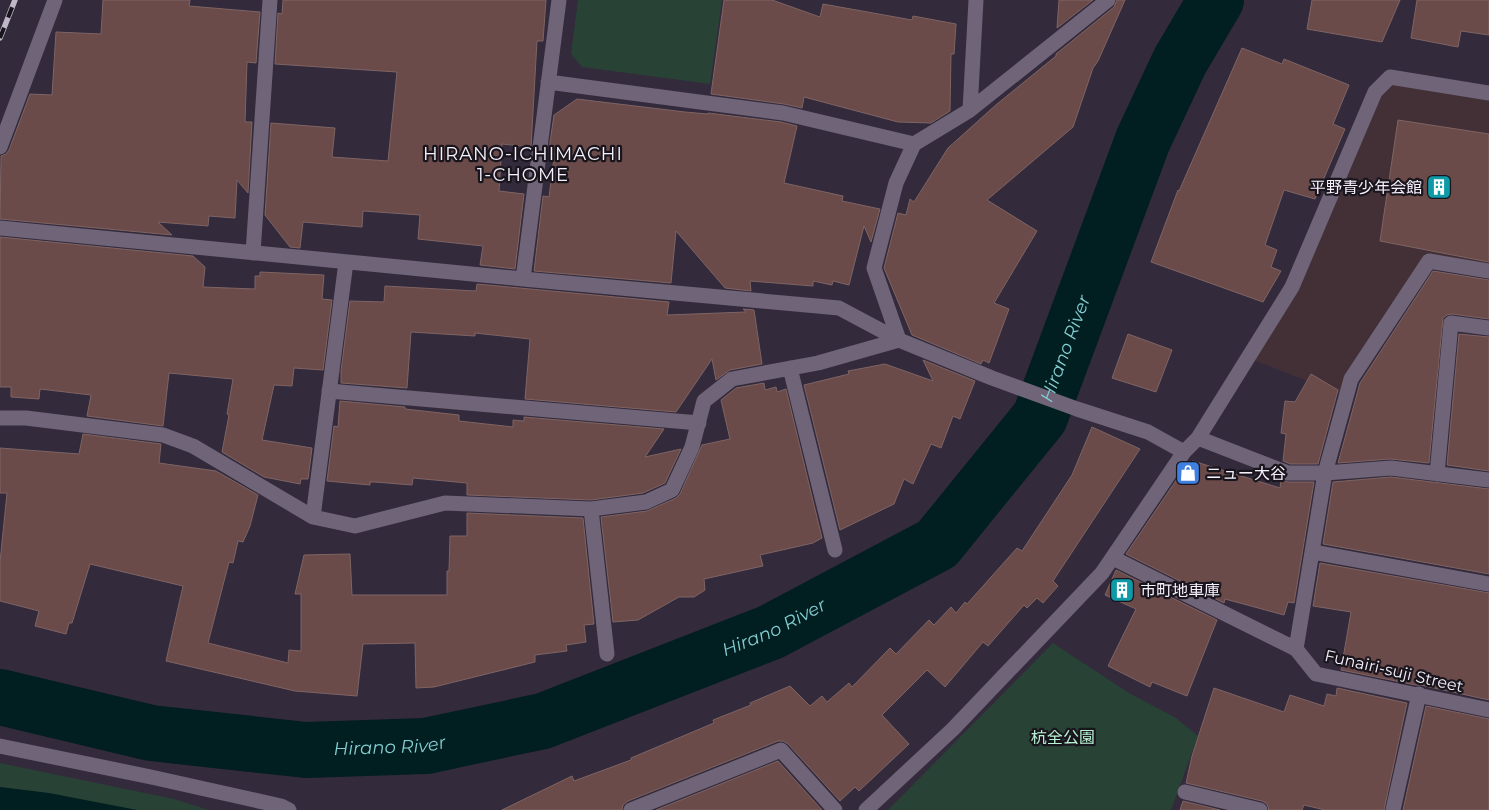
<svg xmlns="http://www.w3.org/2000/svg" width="1489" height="810" font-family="Montserrat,'Noto Sans JP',sans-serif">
<rect width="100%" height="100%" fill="#332a3c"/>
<path fill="#433037" d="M1390,77L1489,93V271L1429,261L1346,396L1248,358L1292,287L1375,92Z"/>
<path fill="#284235" d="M578,0H722L710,84L582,67L571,54Z
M1053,643L1129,693L1176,718L1198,736L1171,810H888Z
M0,763L174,799L209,810H0Z"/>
<path fill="#011e20" d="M0,787L49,793L137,810H0Z"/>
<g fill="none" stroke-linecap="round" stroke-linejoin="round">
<path stroke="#011e20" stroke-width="56" id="s1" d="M0,697L151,733L306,750L426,746L543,721L771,632L937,544L1040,417L1143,140L1180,61L1216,0"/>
</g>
<path fill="#6b4b4a" stroke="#7e6464" d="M103,0H190L189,6L260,12L256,63L247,62L245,122H252L248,193L237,180L235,218L209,216L208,226L158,222L172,235L0,219L1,156L6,154L9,150L30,94L52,95L56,32L101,34Z
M283,0H546L543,41H537L531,147L502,144L499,191L524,194L515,269L480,265L483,246L418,239L420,215L363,211L362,227L303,222L300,248L290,247L265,215L271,123L335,128L332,157L388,161L397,72L275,64L278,13L282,14Z
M724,0H772L820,17L823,4L912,20L913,16L956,24L954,54H951L950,111L931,123L898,122L804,97L802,108L784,104L711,94Z
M1059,0H1093L1057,28Z
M1117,0H1125L1098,61L1093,68L1073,127L987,200L1037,231L994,303L1009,309L989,363L983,360L981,364L912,335L884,268L898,213L906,215L910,199L914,202L948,148L997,104L1056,56V54L1114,7Z
M1312,0H1400L1382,42L1307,29Z
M1417,0H1489V35L1461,31L1458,47L1411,38Z
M1242,48L1282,64L1284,59L1349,85L1333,124L1345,129L1315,199L1284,190L1265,245L1277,250L1271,267L1281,271L1263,302L1151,262L1178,190L1179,191Z
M577,99L685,112L708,114V113L781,122L797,126L784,183L843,196L842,201L880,209L871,242L864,226L849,285L833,281L832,285L813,281V286L750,281L751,291L725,288L676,231L671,283L534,271L543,196L549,197L555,150L549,149L554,115Z
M1398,120L1489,134V262L1380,241Z
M0,237L193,256L205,267L203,287L255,289V276H260V272L324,275L322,299L332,300L323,370L294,368L292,386L274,385L262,440L312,448L308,479H301L300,484L264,477L222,452L229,415L227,414L233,379L169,373L163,426L87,416L91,395L40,389L39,399L11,397V387H0Z
M1433,271L1489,280V319L1452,314L1447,315L1443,318L1429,463L1390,459L1338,463L1360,383Z
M477,284L669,302L667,315L746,312L743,309L754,310L762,364L730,370L716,380L712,359L676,412L525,399L530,339L475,333V336L411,332L407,388L341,383V371L350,301L384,302L385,286L476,291Z
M1128,334L1172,350L1156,392L1112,378Z
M1459,334L1489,337V471L1447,465Z
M923,360L975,381L960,419L953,416L941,448L931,444L913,484L904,479L894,504L840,530L804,385L849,374L848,371L885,364L933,381Z
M1311,374L1338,390L1318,464H1290L1283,461L1286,434L1281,433L1285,401L1295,402Z
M764,383L765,390L776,387L777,392L786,389L822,538L813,543L760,555L763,566L704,579L705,590L694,597H679L638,620L613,622L601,517L647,511L676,498L680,494L702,445L730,439L721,400L736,388Z
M340,401L405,407V409L459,415V421L513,427V420L524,421V417L664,429L645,457L681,449L665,483L643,493L591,500L467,495V483L413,478L412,485L375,482H370V485L327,481L334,426L338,427Z
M1092,427L1140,449L1053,581L1058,586L1043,603L1037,598L1027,608L1024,605L988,646L983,642L945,687L927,670L882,715L909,744L859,791L855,787L840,801L788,744L783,741H778L628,801L623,805L622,810H502L572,776L574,781L631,760V758L714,723L713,720L751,705L750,703L790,686L810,706L822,696L827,702L849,683L852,687L890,648L896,654L929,620L934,625L951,607L956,613L965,602L967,604L1017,548L1022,551L1072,475Z
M83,434L161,444L159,463L216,471L258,495L250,526L243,542L238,541L233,563L229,562L208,643L288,663L289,650L301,651V594H295L304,555L350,554L352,595H447V571H449L450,536H467V513L583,518L594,624L584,625L586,642L566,645L567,651L535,655V662L434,687L416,688L415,643L363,644L357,696L295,691L166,661L183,586L90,564L72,623H69L66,634L35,626L39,611L0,601V562L7,493H0V448L79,454Z
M1193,461L1280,488L1281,480L1288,482H1314L1294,603L1288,602L1284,615L1225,599L1224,603L1126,554L1188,463Z
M1391,477L1489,489V574L1323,544L1333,482Z
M1320,563L1489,593V700L1421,685H1416L1341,670L1351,612L1313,606Z
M1116,570L1217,620L1187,696L1152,682L1150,687L1108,666L1136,609L1105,595Z
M1214,688L1284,712L1290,695L1324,706L1327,694L1336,696L1337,688L1407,703L1384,810H1325L1304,805L1302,810H1269L1267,804L1262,801L1186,783L1192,756Z
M1426,706L1489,719V810H1403Z
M778,761L822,810H656Z
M1183,801L1220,810H1180Z"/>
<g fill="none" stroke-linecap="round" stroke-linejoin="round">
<path stroke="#6f6478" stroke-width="15" d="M548,82L783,113L914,144
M970,110L976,0
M0,147L55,0
M0,228L523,279L839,308L899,340L992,378L1077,409L1148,432L1184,452
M253,253L270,0
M523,279L559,0
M899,340L874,268L896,183L914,144L970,110L1108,0
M790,368L835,550
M329,391L699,423
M0,418H26L163,435L193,446L313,517L355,526L445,503L591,509L646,502L672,490L692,447L704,401L732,379L818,363L899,340
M1198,438L1288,473H1325L1391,468L1489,480
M1437,474L1451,323L1489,328
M591,509L607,654
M313,517L346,262
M1313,552L1489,584
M1113,558L1296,649L1316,674L1489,710
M1296,649L1325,473L1351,379L1429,261L1489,271
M0,746L151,777L281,806L289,810
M1185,792L1260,810
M631,810L781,750L835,810
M866,810L953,729L1102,573L1184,452L1198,438L1292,287L1375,92L1390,77L1489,93
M1393,810L1419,694"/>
<defs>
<path id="rail" d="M0,38L15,0"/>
</defs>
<use href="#rail" stroke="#bfb8c6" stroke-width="5.5"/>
<use href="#rail" stroke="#19151d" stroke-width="4" stroke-dasharray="11" stroke-linecap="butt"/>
</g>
<defs>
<symbol id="building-square" viewBox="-11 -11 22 22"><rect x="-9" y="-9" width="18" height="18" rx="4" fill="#0f9aa8" stroke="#19151d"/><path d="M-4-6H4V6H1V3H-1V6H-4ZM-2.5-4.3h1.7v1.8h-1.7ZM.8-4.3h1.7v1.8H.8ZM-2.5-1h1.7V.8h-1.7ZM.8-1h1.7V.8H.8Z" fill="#fff"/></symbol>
<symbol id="shop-square" viewBox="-11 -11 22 22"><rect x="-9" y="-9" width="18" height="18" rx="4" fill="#3f7fe0" stroke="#19151d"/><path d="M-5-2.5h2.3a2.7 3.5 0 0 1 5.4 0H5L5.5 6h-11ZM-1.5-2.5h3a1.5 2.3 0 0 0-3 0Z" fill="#fff"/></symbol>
</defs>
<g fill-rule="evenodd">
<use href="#building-square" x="1425" y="173" width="28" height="28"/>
<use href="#shop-square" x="1174" y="459" width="28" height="28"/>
<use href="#building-square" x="1108" y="576" width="28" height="28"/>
</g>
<g text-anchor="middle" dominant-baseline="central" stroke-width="4.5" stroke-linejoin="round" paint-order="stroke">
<g font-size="16" fill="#f6f0fc" stroke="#19151d" text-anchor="start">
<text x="1422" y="187" text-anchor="end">平野青少年会館</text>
<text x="1206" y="473">ニュー大谷</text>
<text x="1140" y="590">市町地車庫</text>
</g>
<g font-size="16" fill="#f6f0fc" stroke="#19151d">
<text transform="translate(1394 671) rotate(13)">Funairi-suji Street</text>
</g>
<g font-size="16" fill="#b7f3d3" stroke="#19151d">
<text x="1063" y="737">杭全公園</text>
</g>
<g font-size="18" letter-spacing="1" fill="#f6f0fc" stroke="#19151d">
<text x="523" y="154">HIRANO-ICHIMACHI<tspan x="523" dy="21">1-CHOME</tspan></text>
</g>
<g font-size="18" font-style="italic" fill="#83ced2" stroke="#19151d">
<text stroke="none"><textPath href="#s1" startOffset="1220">Hirano River</textPath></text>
<text stroke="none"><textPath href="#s1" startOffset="800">Hirano River</textPath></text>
<text stroke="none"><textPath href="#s1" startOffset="395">Hirano River</textPath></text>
</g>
</g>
</svg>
